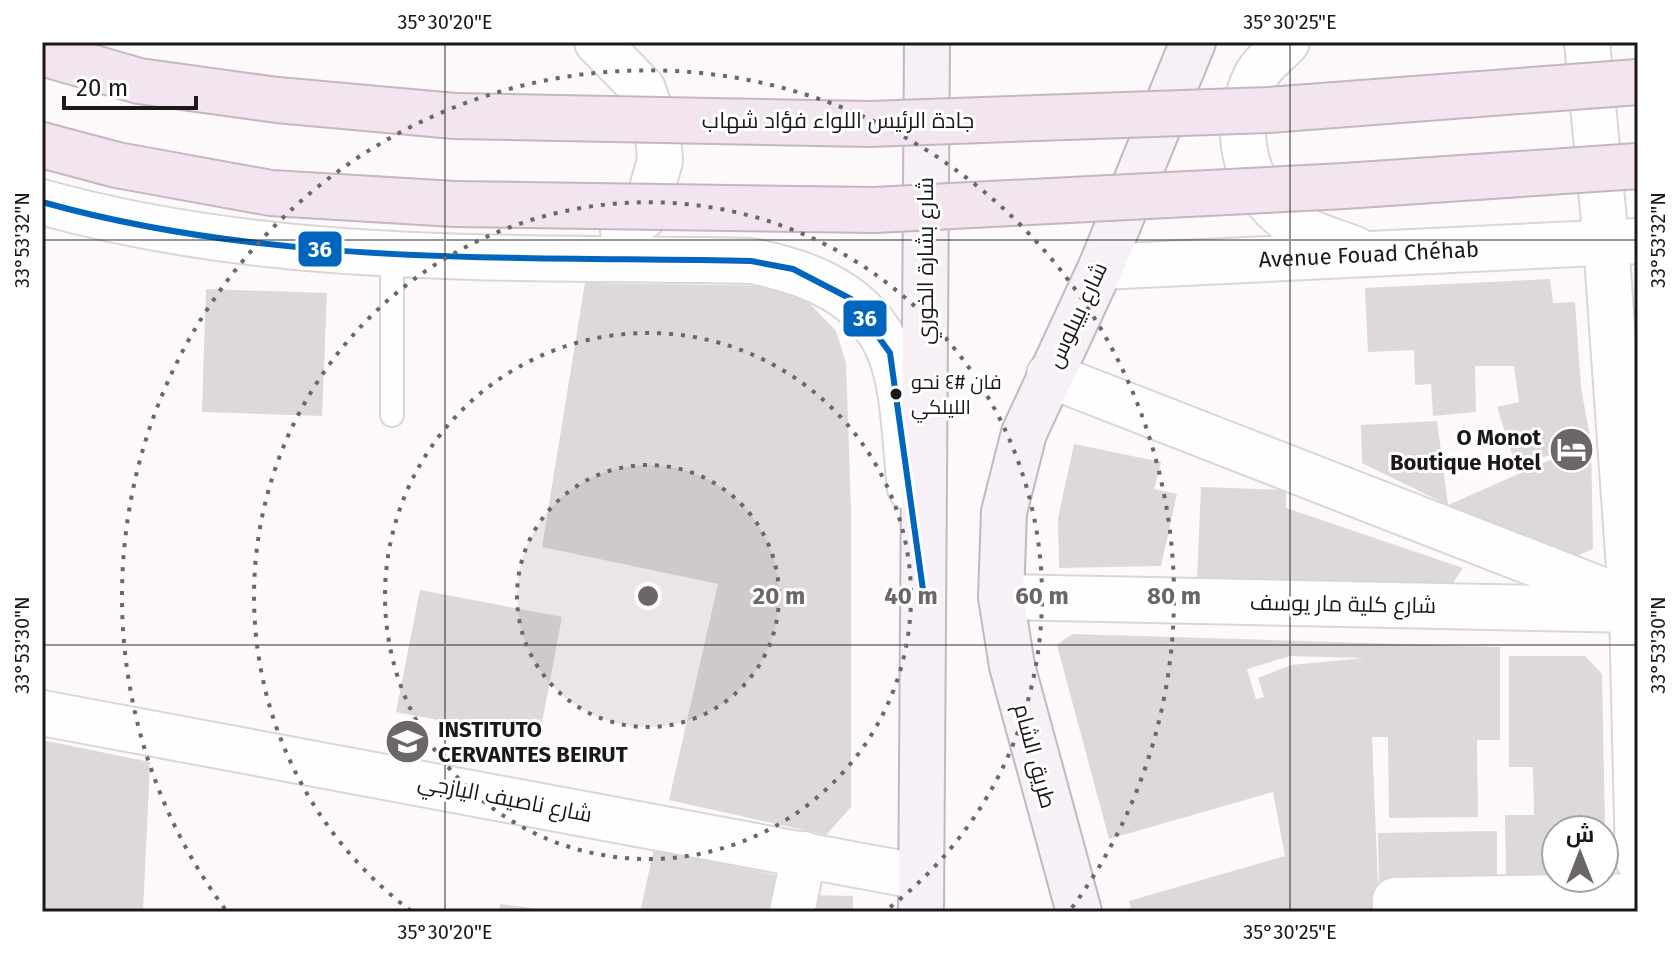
<svg xmlns="http://www.w3.org/2000/svg" width="1680" height="954" font-family="'Fira Sans',Cairo,sans-serif">
<rect width="100%" height="100%" fill="#fdf8f9"/>
<path fill="#ddd8d9" fill-rule="evenodd" d="M1550,279L1553,303L1575,302L1581,388L1591,442L1593,549L1574,557L1448,505L1362,463L1361,425L1437,421L1448,505L1591,442L1516,466L1497,407L1519,402L1514,366H1475L1476,412L1433,416L1431,384L1415,385L1414,350L1368,352L1365,288Z
M585,283L778,286L811,305L836,331L846,363L851,510V807L826,835L669,800L718,584L542,547Z
M206,289L327,293L322,416L202,412Z
M1074,444L1161,462L1154,489L1177,494L1161,566L1059,568L1058,518Z
M1201,487L1286,490V508L1463,568L1447,592L1197,579Z
M420,590L562,617L539,739L396,712Z
M1072,634L1500,647V740H1477L1478,817L1389,818L1388,737H1372L1379,912H1132L1129,901L1285,856L1273,792L1109,839L1057,645ZM1290,656L1365,658L1291,665L1258,678L1264,697L1256,699L1247,669Z
M1509,656H1585L1602,674L1605,830H1556V874L1506,875L1505,815H1534L1533,767H1509Z
M42,740L150,762L143,912H42Z
M1497,831V887L1379,888L1378,833Z
M654,849L785,877L778,912H640Z
M801,895L853,896V912H800Z
M500,904L546,910V912H499Z"/>
<g fill="none" stroke-linecap="round" stroke-linejoin="round">
<defs>
<path id="lane" d="M392,255V415"/>
<path id="street" d="M1587,42L1606,242L1632,610L1638,860
M1049,375L1625,599
M1001,597L1638,610
M42,713L921,877
M792,912L804,854
M1395,912V900L1638,896"/>
<g id="secondary">
<path d="M597,42L643,89L658,133L660,161L644,216L623,231"/>
<path d="M1287,42C1278,52 1264,62 1257,74C1229,127 1243,194 1297,226C1314,236 1337,242 1355,249"/>
<path d="M42,202C274,267 513,256 751,261C808,272 867,294 890,353C905,390 905,448 910,488"/>
<path id="s1" d="M1101,267L1638,241"/>
</g>
<path id="primary" d="M921,912L927,42
M1079,912L1012,666L1001,597L1004,512L1024,433L1101,267L1193,42"/>
<path id="highway" d="M42,53L139,81L277,100L455,116
M42,145L117,165L271,193L455,204"/>
</defs>
<use href="#lane" stroke="#dad6d7" stroke-width="26"/>
<use href="#street" stroke="#dad6d7" stroke-width="48"/>
<use href="#secondary" stroke="#dad6d7" stroke-width="48"/>
<use href="#primary" stroke="#c5b6c1" stroke-width="48"/>
<use href="#highway" stroke="#c5b6c1" stroke-width="48"/>
<use href="#lane" stroke="#fffefe" stroke-width="22"/>
<use href="#street" stroke="#fffefe" stroke-width="44"/>
<use href="#secondary" stroke="#fffefe" stroke-width="44"/>
<use href="#primary" stroke="#f7f0f6" stroke-width="44"/>
<use href="#highway" stroke="#f2e5f0" stroke-width="44"/>
<defs>
<path id="highway-bridge" d="M455,116L869,124L1268,110L1638,82
M455,204L874,210L1344,186L1638,166"/>
</defs>
<use href="#highway-bridge" stroke="#c5b6c1" stroke-width="48" stroke-linecap="butt"/>
<use href="#highway-bridge" stroke="#f2e5f0" stroke-width="44"/>
<defs>
<path id="bus-1" d="M42,202C274,267 513,256 751,261L793,269L851,299L890,353L923,590"/>
</defs>
<use href="#bus-1" stroke="#fff" stroke-width="12"/>
<use href="#bus-1" stroke="#0065bd" stroke-width="6"/>
</g>
<path fill="none" stroke="#1c181a" stroke-width="2" stroke-opacity="0.45" d="M445,42V912M1290,42V912M42,240H1638M42,645H1638"/>
<circle cx="648" cy="596" r="131" fill="#6b6668" fill-opacity=".12"/>
<g fill="none" stroke="#6b6668" stroke-width="4" stroke-dasharray="4 8">
<circle cx="648" cy="596" r="131"/>
<circle cx="648" cy="596" r="263"/>
<path d="M411 911A394 394 0 1 1 885 911"/>
<path d="M225 909A526 526 0 1 1 1071 909"/>
</g>
<defs>
<symbol id="hotel-disc" viewBox="-11 -11 22 22"><circle r="9.5" fill="#6b6668" stroke="#fff"/><path d="M-6-4.5h1.5V1H6V5H4.5V3h-9V5H-6ZM-4 0a1.8 1.8 0 1 1 3.6 0ZM.5 0V-2.5h3Q6-2.5 6 0Z" fill="#fff"/></symbol>
<symbol id="university-disc" viewBox="-11 -11 22 22"><circle r="9.5" fill="#6b6668" stroke="#fff"/><path d="M0-5L7-2L0 1L-7-2ZM-4 1L0 2.5L4 1V4Q0 6-4 4Z" fill="#fff"/></symbol>
</defs>
<g fill-rule="evenodd">
<use href="#hotel-disc" x="1546" y="424" width="51" height="51"/>
<use href="#university-disc" x="382" y="716" width="51" height="51"/>
</g>
<circle fill="#1c181a" stroke="#fff" stroke-width="3" cx="896" cy="394" r="7"/>
<g text-anchor="middle" dominant-baseline="central" stroke-width="6" stroke-linejoin="round" paint-order="stroke">
<g font-size="20" fill="#1c181a" stroke="#fff" text-anchor="start">
<text x="911" y="382">فان #٤ نحو<tspan x="911" dy="25">الليلكي</tspan></text>
</g>
<g font-size="22" fill="#1c181a" stroke="#fff">
<text x="838" y="120">جادة الرئيس اللواء فؤاد شهاب</text>
<text stroke="none"><textPath href="#s1" startOffset="268">Avenue Fouad Chéhab</textPath></text>
<text transform="translate(925 261) rotate(-90)">شارع بشارة الخوري</text>
<text transform="translate(1077 315) rotate(-65)">شارع بيبلوس</text>
<text transform="translate(1343 604) rotate(1)">شارع كلية مار يوسف</text>
<text transform="translate(1035 756) rotate(75)">طريق الشام</text>
<text transform="translate(505 798) rotate(11)">شارع ناصيف اليازجي</text>
</g>
<g font-size="22" font-weight="bold" fill="#1c181a" stroke="#fff" text-anchor="end">
<text x="1541" y="437">O Monot<tspan x="1541" dy="25">Boutique Hotel</tspan></text>
<text x="438" y="729" text-anchor="start">INSTITUTO<tspan x="438" dy="25">CERVANTES BEIRUT</tspan></text>
</g>
</g>
<circle cx="648" cy="596" r="12" fill="#6b6668" stroke="#fff" stroke-width="4"/>
<g font-size="24" text-anchor="middle" font-weight="bold" fill="#6b6668" stroke="#fff" stroke-width="6" stroke-linejoin="round" paint-order="stroke">
<text x="779" y="604">20 m</text>
<text x="911" y="604">40 m</text>
<text x="1042" y="604">60 m</text>
<text x="1174" y="604">80 m</text>
</g>
<g stroke="#fff" stroke-width="3">
<rect x="297" y="230" width="46" height="38" rx="8" fill="#0065bd"/>
<rect x="842" y="299" width="46" height="39" rx="8" fill="#0065bd"/>
</g>
<g font-size="22" text-anchor="middle" font-weight="bold" fill="#fff">
<text x="320" y="257">36</text>
<text x="865" y="326">36</text>
</g>
<rect width="1680" height="954" fill="none" stroke="#ffffff" stroke-width="88"/>
<g transform="translate(1580 854)"><circle r="38" fill="#ffffff" stroke="#a4a3a3" stroke-width="2"/>
<path d="M0-6L14 30L0 20L-14 30Z" fill="#6b6668"/>
<text y="-12" font-size="22" font-weight="bold" text-anchor="middle" fill="#1c181a">ش</text>
</g>
<path d="M64 96v12h132v-12" fill="none" stroke="#1c181a" stroke-width="4"/>
<text x="76" y="96" font-size="24" fill="#1c181a" stroke="#ffffff" stroke-width="6" paint-order="stroke">20 m</text>
<rect x="44" y="44" width="1592" height="866" fill="none" stroke="#1c181a" stroke-width="3"/>
<g font-size="20" text-anchor="middle" fill="#1c181a">
<text x="445" y="29">35°30'20"E</text>
<text x="1290" y="29">35°30'25"E</text>
<text transform="translate(22 240) rotate(-90)" y="7">33°53'32"N</text>
<text transform="translate(1658 240) rotate(-90)" y="7">33°53'32"N</text>
<text transform="translate(22 645) rotate(-90)" y="7">33°53'30"N</text>
<text transform="translate(1658 645) rotate(-90)" y="7">33°53'30"N</text>
<text x="445" y="939">35°30'20"E</text>
<text x="1290" y="939">35°30'25"E</text>
</g>
</svg>
